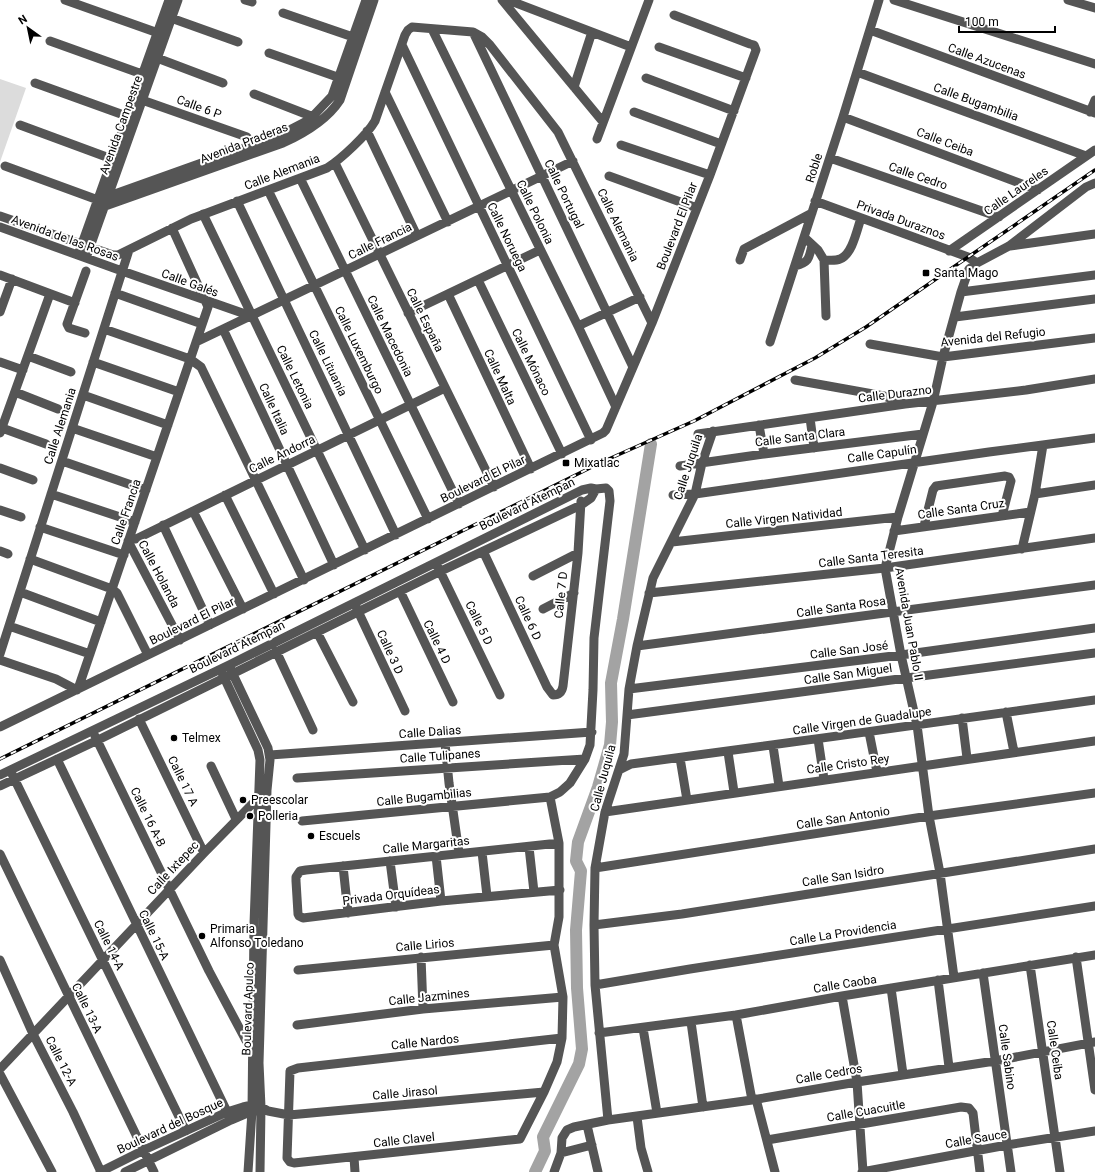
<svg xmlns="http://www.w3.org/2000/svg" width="1095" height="1172" font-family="Roboto,sans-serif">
<rect width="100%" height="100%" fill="#fff"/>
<path fill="#dcdcdc" d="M0,79L26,88L0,162Z"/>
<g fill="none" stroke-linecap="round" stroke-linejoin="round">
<path stroke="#a3a3a3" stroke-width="12" d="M535,1172L545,1151L543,1137L579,1064L582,1049L577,988L576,930L581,871L576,861L578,842L598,787L610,745L612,722L611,683L623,619L651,444"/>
<path stroke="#555" stroke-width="9" d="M65,0L161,34
M245,0L252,2
M502,0L603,122
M508,0L631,47
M894,0L1095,64
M1068,0L1095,8
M283,13L353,37
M171,18L238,42
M432,29L578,326L616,407
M870,30L1095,113
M473,32L633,367
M50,41L142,74
M402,45L591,440
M659,47L746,78
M269,53L343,79
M157,58L223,83
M857,72L1086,156
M646,78L734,111
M35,83L132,118
M574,87L592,32
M385,92L448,222
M254,94L316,118
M142,100L247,137
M634,112L721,144
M1090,112L1095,100
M843,117L1038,190
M20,125L112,159
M367,131L417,236
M597,139L649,0
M621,145L710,175
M830,158L999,217
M335,163L494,487
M5,166L98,200L280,135L305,122L313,116L332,96L366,0
M609,176L697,208
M300,178L459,504
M268,190L428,519
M237,201L396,535
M815,201L968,257L977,263
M94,210L283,143C305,133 327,120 340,100L374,0
M203,214L365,550
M0,216L113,255H118L191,219L327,168C341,159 367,135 375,121L405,35L408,30L412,27L473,32L482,37L490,45L558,132L652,323
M0,227L122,271L251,316
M804,237L818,250L824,260L826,316
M1010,246L1095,234
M949,251L1095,150
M78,255L169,0
M86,258L178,0
M740,260L744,249L812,213
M824,260C829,260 835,261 840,259C852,255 857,230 861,218
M795,266C809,262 809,259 812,245
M0,275L75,303
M478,280L562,454
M961,292L1095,275
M115,293L202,324
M448,294L531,469
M0,312L12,279
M408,313L540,250
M955,317L1095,299
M578,326L640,297
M104,329L190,359L201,367L304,580
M223,329L334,565
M85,333L69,328L67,324L86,271
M196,342L573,161
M770,342L843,117L879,0
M870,344L943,357L1095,338
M28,356L71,372
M0,362L23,370
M93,362L179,392
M795,380L884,396L905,404
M15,392L58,409
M83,395L168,425
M810,418L814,448
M759,425L764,454
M2,428L46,444
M72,428L157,457
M0,433L50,294
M698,434L905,404L1026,390L1095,379
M62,461L146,490
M680,466L764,454L923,434
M0,468L33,480
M51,494L135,522
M1035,494L1095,485
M225,495L274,594
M673,495L695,494L989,452L1095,438
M0,510L21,517
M193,511L243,609
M163,525L210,625
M924,526L933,490L936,486L1005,476L1009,477L1011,481L1002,516
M40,527L124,555
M894,531L1030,512
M129,539H136L445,388
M128,541L180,640
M672,542L898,517
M1022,549L1035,494L1043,445
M0,551L8,554
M483,551L547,687L553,695C559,695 562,692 563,686L578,553L581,501
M30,559L112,589L117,593L148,655
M438,567L500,695
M533,576L578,553
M400,591L453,702
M20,592L101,622
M649,593L885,568L1095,538
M356,607L405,711
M543,609L574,593
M9,626L90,654
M317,632L353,702
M637,646L1095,585
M276,651L313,730
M0,654L129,250
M0,660L56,679L77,690
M230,668L268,748L270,760L267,790L259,1063L261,1107L260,1172
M222,673L258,750L260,760L254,924L252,1111L248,1172
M78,689L208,307L172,228
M629,689L901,655L1095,628
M1006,712L1014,752
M627,715L1095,653
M962,718L967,758
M139,719L204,853
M0,727L603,433L606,430L652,323L710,175L756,50L754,45L750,44L674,15
M869,732L877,772
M95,736L209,971L251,1050
M818,739L824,779
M445,743L449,783L459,853
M773,746L779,786
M728,752L734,792
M270,755L592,732
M680,758L687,800
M57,759L231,1120
M211,766L236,819
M619,770L631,764C786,744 940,721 1095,700
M12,774L186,1131
M0,775L229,665L582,490L591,488L596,489L606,488L609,491L610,501L594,638L593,690L590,745L585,759L570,783L560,792L550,797L302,821
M297,778L585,759
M0,786L98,740L441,571L581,505L591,498L596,489
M550,797L559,843V917L554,945L563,997L562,1038L557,1062L544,1092L520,1139L294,1163L290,1162L287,1158L290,1071L298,1068L562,1038
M605,812L1095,741
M559,843L306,870L300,871L296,877V881L298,914L299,916L303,918L441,901L560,890
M529,847L534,892
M482,852L487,896
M0,854L154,1172
M436,856L441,901
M390,861L396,907
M343,866L348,913
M595,868L929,816L1095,793
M594,925L682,914L1095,849
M421,957L423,1009
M1076,957L1095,1090
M0,960L33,1034L73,1112L101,1172
M1030,965L1060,1172
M298,970L554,945
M983,973L1011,1172
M954,977L940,873L929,816L917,725L901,655L885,568L898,517L933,402L943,357L961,292L969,269L977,263L1009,246L1086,187L1095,183
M938,980L949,1067
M595,985L690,969L1095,906
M891,988L903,1074
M842,996L857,1082L863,1172
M736,1015L752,1100
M691,1022L703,1107
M297,1025L423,1009L563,997
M643,1028L657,1113
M599,1033L736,1015L842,996L1095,955
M0,1069L204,853L261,795
M0,1074L52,1172
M756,1099L775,1172
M637,1117L641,1148L648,1172
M608,1120L595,985L594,925L595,868L605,812L624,754L629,689L637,646L653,578L695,494L702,463L713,431
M587,1125L598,1172
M767,1140L961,1107L969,1108L973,1113L980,1172
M561,1153L592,1145
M354,1157L355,1172
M100,1172L144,1150L227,1112L243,1107L252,1105L261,1107L268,1111L289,1115L544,1092
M125,1172L231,1120L252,1111H256
M554,1172L561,1153L562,1138L567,1130L574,1127L608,1120L752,1100L857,1082L995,1061L1095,1042
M862,1172L1007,1145L1095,1131"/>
<defs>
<path id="rail" d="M0,759L602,462L694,421L815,358L866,327L1095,170"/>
</defs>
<use href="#rail" stroke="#000" stroke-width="3.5"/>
<use href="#rail" stroke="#fff" stroke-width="2" stroke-dasharray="6" stroke-linecap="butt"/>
</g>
<g fill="#000" stroke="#fff" stroke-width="1.5">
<rect x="922" y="269" width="8" height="8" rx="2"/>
<rect x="562" y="459" width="8" height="8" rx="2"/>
<circle cx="174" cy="738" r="4"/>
<circle cx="243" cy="800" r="4"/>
<circle cx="250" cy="816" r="4"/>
<circle cx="311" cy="836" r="4"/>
<circle cx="202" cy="936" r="4"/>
</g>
<g text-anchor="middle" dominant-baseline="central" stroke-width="4" stroke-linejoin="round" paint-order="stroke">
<g font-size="12" fill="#000" stroke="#fff">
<text transform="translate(987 61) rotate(20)">Calle Azucenas</text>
<text transform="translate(976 102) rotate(20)">Calle Bugambilia</text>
<text transform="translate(199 107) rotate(20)">Calle 6 P</text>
<text transform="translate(121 125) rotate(-70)">Avenida Campestre</text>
<text transform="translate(945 142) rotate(21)">Calle Ceiba</text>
<text transform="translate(244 143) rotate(-21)">Avenida Praderas</text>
<text transform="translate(814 168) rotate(-72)">Roble</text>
<text transform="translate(282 172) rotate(-21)">Calle Alemania</text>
<text transform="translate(918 176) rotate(19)">Calle Cedro</text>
<text transform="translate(1016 191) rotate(-35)">Calle Laureles</text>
<text transform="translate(564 194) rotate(64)">Calle Portugal</text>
<text transform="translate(535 212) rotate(64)">Calle Polonia</text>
<text transform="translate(901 220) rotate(20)">Privada Duraznos</text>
<text transform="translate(618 225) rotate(64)">Calle Alemania</text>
<text transform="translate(677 226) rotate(-69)">Boulevard El Pilar</text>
<text transform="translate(507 237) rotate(64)">Calle Noruega</text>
<text transform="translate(65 238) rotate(20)">Avenida de las Rosas</text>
<text transform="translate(380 241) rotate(-26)">Calle Francia</text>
<text transform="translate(190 283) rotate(20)">Calle Galés</text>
<text transform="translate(425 320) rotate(64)">Calle España</text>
<text transform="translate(390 336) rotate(64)">Calle Macedonia</text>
<text transform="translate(993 337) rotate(-6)">Avenida del Refugio</text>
<text transform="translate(359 350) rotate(64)">Calle Luxemburgo</text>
<text transform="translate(531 362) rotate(64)">Calle Mónaco</text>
<text transform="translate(328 363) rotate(64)">Calle Lituania</text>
<text transform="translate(295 377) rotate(64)">Calle Letonia</text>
<text transform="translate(500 377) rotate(65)">Calle Malta</text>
<text transform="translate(895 394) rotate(-7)">Calle Durazno</text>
<text transform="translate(274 409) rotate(65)">Calle Italia</text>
<text transform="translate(60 426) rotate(-72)">Calle Alemania</text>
<text transform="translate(800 437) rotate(-7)">Calle Santa Clara</text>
<text transform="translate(282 454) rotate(-26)">Calle Andorra</text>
<text transform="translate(882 454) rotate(-8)">Calle Capulín</text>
<text transform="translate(688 467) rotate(-72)">Calle Juquila</text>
<text transform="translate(483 479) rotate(-26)">Boulevard El Pilar</text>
<text transform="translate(527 504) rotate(-26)">Boulevard Atempan</text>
<text transform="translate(961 509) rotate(-8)">Calle Santa Cruz</text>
<text transform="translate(126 512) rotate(-71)">Calle Francia</text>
<text transform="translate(784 518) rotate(-6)">Calle Virgen Natividad</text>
<text transform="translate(871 557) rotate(-7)">Calle Santa Teresita</text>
<text transform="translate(159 574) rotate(62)">Calle Holanda</text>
<text transform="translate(561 595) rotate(-84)">Calle 7 D</text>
<text transform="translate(841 607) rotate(-8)">Calle Santa Rosa</text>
<text transform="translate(528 618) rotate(65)">Calle 6 D</text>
<text transform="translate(192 621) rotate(-26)">Boulevard El Pilar</text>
<text transform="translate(479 623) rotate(64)">Calle 5 D</text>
<text transform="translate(909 624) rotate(80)">Avenida Juan Pablo II</text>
<text transform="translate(437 642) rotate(64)">Calle 4 D</text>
<text transform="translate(237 647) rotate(-26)">Boulevard Atempan</text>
<text transform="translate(849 650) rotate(-7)">Calle San José</text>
<text transform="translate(390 652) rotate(65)">Calle 3 D</text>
<text transform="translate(848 674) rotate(-8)">Calle San Miguel</text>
<text transform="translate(862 721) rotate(-8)">Calle Virgen de Guadalupe</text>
<text transform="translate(430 732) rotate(-4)">Calle Dalias</text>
<text transform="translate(440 756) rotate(-4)">Calle Tulipanes</text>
<text transform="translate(848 764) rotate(-8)">Calle Cristo Rey</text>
<text transform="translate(603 778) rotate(-75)">Calle Juquila</text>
<text transform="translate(183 781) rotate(64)">Calle 17 A</text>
<text transform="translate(424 797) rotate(-6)">Calle Bugambilias</text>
<text transform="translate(148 817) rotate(64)">Calle 16 A-B</text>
<text transform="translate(843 818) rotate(-9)">Calle San Antonio</text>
<text transform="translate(426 845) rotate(-6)">Calle Margaritas</text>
<text transform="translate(173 868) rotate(-47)">Calle Ixtepec</text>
<text transform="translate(843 876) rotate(-9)">Calle San Isidro</text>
<text transform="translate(391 895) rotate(-7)">Privada Orquídeas</text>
<text transform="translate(843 933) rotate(-9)">Calle La Providencia</text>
<text transform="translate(154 935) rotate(64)">Calle 15-A</text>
<text transform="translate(109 945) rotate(64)">Calle 14-A</text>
<text transform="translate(425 945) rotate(-5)">Calle Lirios</text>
<text transform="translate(845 984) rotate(-9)">Calle Caoba</text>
<text transform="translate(429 997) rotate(-6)">Calle Jazmines</text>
<text transform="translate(87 1008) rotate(64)">Calle 13-A</text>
<text transform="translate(248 1009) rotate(-88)">Boulevard Apulco</text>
<text transform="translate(425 1042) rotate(-6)">Calle Nardos</text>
<text transform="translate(1055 1050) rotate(82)">Calle Ceiba</text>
<text transform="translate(1007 1057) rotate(82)">Calle Sabino</text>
<text transform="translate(61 1061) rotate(63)">Calle 12-A</text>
<text transform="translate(829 1074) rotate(-10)">Calle Cedros</text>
<text transform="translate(405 1093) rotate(-5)">Calle Jirasol</text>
<text transform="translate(866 1111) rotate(-10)">Calle Cuacuitle</text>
<text transform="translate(170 1126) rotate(-25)">Boulevard del Bosque</text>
<text transform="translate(976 1139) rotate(-10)">Calle Sauce</text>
<text transform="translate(404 1140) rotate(-6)">Calle Clavel</text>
</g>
<g font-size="12" fill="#000" stroke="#fff" text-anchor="start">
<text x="934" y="273">Santa Mago</text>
<text x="574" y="463">Mixatlac</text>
<text x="182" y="738">Telmex</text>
<text x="251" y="800">Preescolar</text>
<text x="258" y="816">Polleria</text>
<text x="319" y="836">Escuels</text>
<text x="210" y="929">Primaria<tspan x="210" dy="14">Alfonso Toledano</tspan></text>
</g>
</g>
<g transform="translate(28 28) rotate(327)" stroke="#ffffff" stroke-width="3" paint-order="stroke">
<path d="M0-3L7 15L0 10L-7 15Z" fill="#000000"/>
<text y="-6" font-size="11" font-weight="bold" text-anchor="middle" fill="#000000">N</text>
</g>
<path d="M959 26v6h96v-6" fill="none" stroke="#000000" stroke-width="2"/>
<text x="965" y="26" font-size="12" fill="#000000" stroke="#ffffff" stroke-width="3" paint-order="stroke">100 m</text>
</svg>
